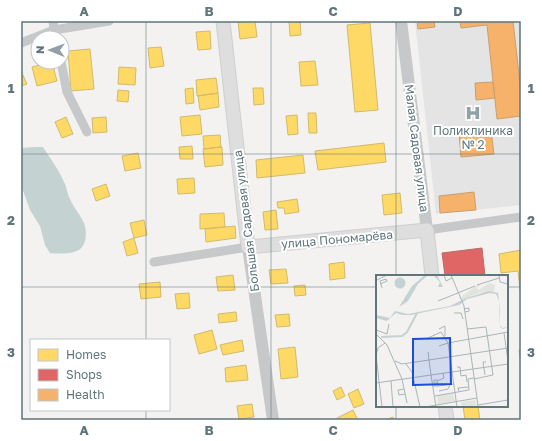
<svg xmlns="http://www.w3.org/2000/svg" width="542" height="441" font-family="'Golos Text',sans-serif">
<rect width="100%" height="100%" fill="#f3f2f1"/>
<path fill="#e3e4e3" d="M415,21H521V205L436,214Z"/>
<path fill="#c5d2d2" d="M35,147H43C50,158 59,170 64,182C67,187 67,194 70,199C74,209 82,216 85,226C87,235 86,247 77,251C70,254 57,254 50,253L45,245L40,226L30,210L21,185V148Z"/>
<path fill="#ffd966" stroke="#cfbb6d" d="M238,21H255L257,37L240,39Z
M289,21H300L301,35L290,36Z
M370,23L378,110L355,112L347,25Z
M210,31L211,49L198,50L196,32Z
M161,47L164,66L150,68L148,48Z
M90,49L94,89L71,91L68,51Z
M315,61L318,85L301,86L299,62Z
M43,62H52L57,81L37,86L32,67L44,64Z
M119,67L136,68L135,85L118,84Z
M21,71L27,84L21,86Z
M216,78L218,93L197,96L196,80Z
M193,88L194,103L186,104L185,89Z
M253,88H263L264,104L254,105Z
M118,90L129,91L128,102L117,101Z
M218,93L219,107L200,110L198,96Z
M308,113H316L317,133H309Z
M200,115L202,134L182,136L180,117Z
M297,115L298,134L288,135L286,116Z
M66,117L73,134L62,138L55,122Z
M106,117L107,132L93,133L92,118Z
M220,135L221,147L204,149L203,136Z
M384,143L386,162L318,170L315,151Z
M192,146L193,159H180L179,147Z
M222,147L223,165L205,167L203,149Z
M138,153L141,168L125,171L122,156Z
M303,155L305,173L257,178L256,160Z
M194,178L195,193L178,194L177,179Z
M106,184L110,196L96,201L92,189Z
M400,193L402,213L384,215L382,195Z
M297,199L299,212L285,214L284,208H278L277,202Z
M276,210L278,229L265,230L263,212Z
M224,213L225,227L200,229V214Z
M144,220L147,235L134,238L130,223Z
M235,226L236,238L206,242L205,229Z
M134,238L138,253L127,256L123,242Z
M521,250V289L520,290L518,271L501,273L499,254Z
M344,262L345,278L330,280L329,264Z
M286,269L288,283L271,284L269,270Z
M233,275L235,290L218,291L216,277Z
M160,282L161,297L141,299L139,284Z
M305,285L306,295L295,296L294,286Z
M189,293L190,308L177,309L175,294Z
M236,312L237,321L219,323L218,314Z
M289,314L290,326L277,327L275,315Z
M212,330L217,349L199,354L194,335Z
M242,340L244,351L223,355L220,345Z
M295,347L298,377L281,379L278,349Z
M519,350H521V365Z
M246,365L248,380L226,382L225,368Z
M341,387L345,396L337,400L333,391Z
M358,389L364,404L354,408L348,394Z
M252,404L254,417L239,419L237,406Z
M463,406H478L480,420H465Z
M353,410L358,420H338L337,418Z
M393,417L394,420H385Z"/>
<path fill="#e06666" stroke="#b96b6d" d="M482,248L485,276H445L442,253Z"/>
<path fill="#f6b26b" stroke="#c8a070" d="M417,21H434L435,27L418,29Z
M460,21H513L521,92V116L497,119L487,25L461,28Z
M493,82L495,98L476,100L475,83Z
M491,130L494,154L461,157L459,133Z
M474,192L476,210L440,213L439,196Z"/>
<g fill="none" stroke-linecap="round" stroke-linejoin="round">
<defs>
<path id="secondary" d="M223,21L248,247L427,230L432,276
M445,406L447,420"/>
</defs>
<use href="#secondary" stroke="#cecfcf" stroke-width="15"/>
<path stroke="#c7c8c9" stroke-width="9" d="M56,38L54,30L109,21
M21,43L54,30L53,21
M61,62L67,92L87,132
M427,230L521,217
M154,262L248,247"/>
<path stroke="#c7c8c9" stroke-width="12" d="M401,21L427,230
M248,247L273,420"/>
<use href="#secondary" stroke="#dddedd" stroke-width="13"/>
</g>
<path fill="none" stroke="#5e767c" stroke-width="1" stroke-opacity="0.55" d="M146,21V340M271,21V420M396,21V276M21,154H521M21,287H377M507,287H521M396,406V420M146,410V420"/>
<defs>
<symbol id="hospital-bare" viewBox="-9 -9 18 18"><path d="M-5-5h3v3.5h4V-5h3V5h-3V1.5h-4V5h-3Z" fill="#92a1a5" stroke="#fff" stroke-width="2.5" paint-order="stroke"/></symbol>
</defs>
<g fill-rule="evenodd">
<use href="#hospital-bare" x="462" y="102" width="22" height="22"/>
</g>
<g text-anchor="middle" dominant-baseline="central" stroke-width="4" stroke-linejoin="round" paint-order="stroke">
<g font-size="12" fill="#5e767c" stroke="#fff">
<text x="473" y="130">Поликлиника<tspan x="473" dy="14">№ 2</tspan></text>
</g>
<g font-size="12" fill="#5e767c" stroke="#fff">
<text transform="translate(417 148) rotate(83)">Малая Садовая улица</text>
<text transform="translate(246 221) rotate(-97)">Большая Садовая улица</text>
<text transform="translate(337 239) rotate(-5)">улица Пономарёва</text>
</g>
</g>
<g transform="translate(376 275)">
<rect width="132" height="132" fill="#f3f2f1"/>
<path d="M113,8L119,10L118,17L103,18L85,25L87,20L100,11L106,9L100,13L103,15ZM77,118L79,126L62,129L61,121ZM99,125L101,132H86L85,127Z" fill="#e2e4de"/>
<path d="M49,0H61L67,12H62L64,7L58,1H51L42,9L32,26L23,32L36,11ZM18.5 8a5.5 5.5 0 1 1 11 0a5.5 5.5 0 1 1-11 0ZM113,16L122,18L124,34V50L126,53L132,52L127,54L124,52L123,26L120,19L114,18L91,24L83,30L35,40H26L20,38L11,46L0,43V40L14,43L19,36L32,39L74,31L90,23Z" fill="#c5d2d2"/>
<path fill="none" stroke="#c5d2d2" stroke-width="2" d="M5,62L26,61L31,57L41,38"/>
<path fill="none" stroke="#aab5b8" stroke-width="1" d="M0,0L1,5L11,0M68,0L70,6L76,3M75,0L88,31L101,123M123,0L124,7L132,9M4,9L11,6L10,4L4,6L6,13M101,10L123,3M62,26L99,11M88,34L93,33V36L89,37M78,38H85L87,44M63,54L69,51V61M91,54L110,52L117,100L98,104M0,55L11,59L13,49M128,58L132,86M0,59L11,70L26,104M52,63L65,57L72,68L132,57M63,71L72,68L81,132M19,86L26,89L53,85L52,77M30,89L36,97L44,132M81,92H84L85,101L90,100L91,107M109,100L107,87H110M26,104L31,128M15,106L17,132M61,106L68,103L67,98M0,108L55,100L53,85L132,73M57,111H62L61,105H58V108H61M62,111L78,109M28,114L22,115L23,120L29,119M63,116L72,114L74,110M83,116L82,113L93,112M59,121L93,115L92,104L98,103M102,130L132,125M6,132L0,80L2,73L9,68M49,132L101,123L102,132M60,132L55,100L132,89"/>
<path fill="#1d4ed8" fill-opacity="0.15" stroke="#1d4ed8" stroke-width="2" d="M74,63L75,109L37,110V64Z"/>
<rect width="132" height="132" fill="none" stroke="#5e767c" stroke-width="2"/>
</g>
<rect width="542" height="441" fill="none" stroke="#ffffff" stroke-width="44"/>
<rect x="30" y="339" width="140" height="72" fill="#ffffff" stroke="#bfc8cb"/>
<rect x="38" y="349" width="20" height="12" fill="#ffd966" stroke="#bfc8cb"/>
<text x="66" y="359" font-size="12" fill="#5e767c">Homes</text>
<rect x="38" y="369" width="20" height="12" fill="#e06666" stroke="#bfc8cb"/>
<text x="66" y="379" font-size="12" fill="#5e767c">Shops</text>
<rect x="38" y="389" width="20" height="12" fill="#f6b26b" stroke="#bfc8cb"/>
<text x="66" y="399" font-size="12" fill="#5e767c">Health</text>
<g transform="translate(50 50) rotate(271)"><circle r="19" fill="#ffffff" stroke="#bfc8cb"/>
<path d="M0-3L7 15L0 10L-7 15Z" fill="#92a1a5"/>
<text y="-6" font-size="11" font-weight="bold" text-anchor="middle" fill="#5e767c">N</text>
</g>
<rect x="22" y="22" width="498" height="397" fill="none" stroke="#5e767c" stroke-width="1.5"/>
<g font-size="13" text-anchor="middle" font-weight="bold" fill="#5e767c">
<text x="84" y="16">A</text>
<text x="209" y="16">B</text>
<text x="333" y="16">C</text>
<text x="458" y="16">D</text>
<text x="11" y="93">1</text>
<text x="531" y="93">1</text>
<text x="11" y="225">2</text>
<text x="531" y="225">2</text>
<text x="11" y="357">3</text>
<text x="531" y="357">3</text>
<text x="84" y="435">A</text>
<text x="209" y="435">B</text>
<text x="333" y="435">C</text>
<text x="458" y="435">D</text>
</g>
</svg>
